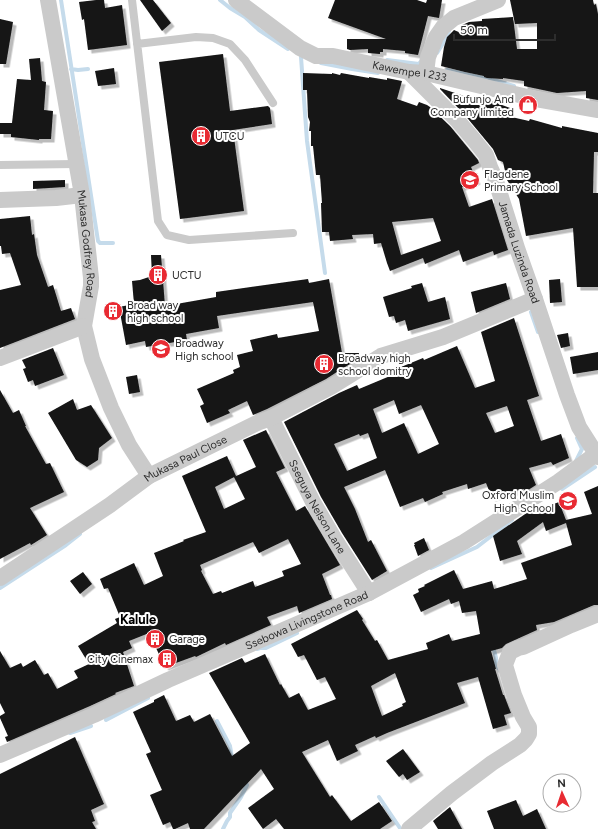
<svg xmlns="http://www.w3.org/2000/svg" width="598" height="829" font-family="Figtree,sans-serif">
<defs>
<filter id="shadow"><feDropShadow dx="3.5" dy="3.5" stdDeviation="0" flood-color="#0004"/></filter>
</defs>
<rect width="100%" height="100%" fill="#fff"/>
<g fill="none" stroke-linecap="round" stroke-linejoin="round">
<path stroke="#c5dbeb" stroke-width="4" d="M61,0L98,241L100,243H113
M220,0L230,8L245,17L259,30L288,49
M437,53L442,45L449,31
M301,57L307,141L325,273
M387,60L419,64L422,60
M321,63L352,69L378,73
M71,69L78,70L88,69
M447,70L497,81L514,86
M531,312L538,332
M576,461L582,449L577,438
M562,489L595,467
M431,568L477,547L512,520
M0,588L66,545L80,534
M257,649L260,648H266L297,633
M494,650L496,658V665L500,670
M106,720L148,698
M217,721L230,746L232,757
M70,733L91,726
M379,797L400,828
M223,829L227,821L230,817V813L241,797L247,785L244,781"/>
</g>
<path fill="#141414" fill-rule="evenodd" filter="url(#shadow)" d="M96,0H104L105,8L122,5L127,45L88,50L84,19L82,20L79,2Z
M140,0H153L171,23L162,31Z
M335,0H417L426,3L427,0H442L439,18L428,16L418,55L405,53V51L383,49V52H380V54L368,53V49L350,50L347,49V39H386L328,18Z
M510,0H593L594,5L596,4L598,14V100L586,98V91L557,93L524,86V81L503,78V79L487,78L484,77V76L465,72L441,66L444,47L447,37L454,30L461,33L460,26L469,22L482,21V19L513,17L517,49H537V23L515,24Z
M0,19L13,22L6,64H0Z
M223,54L230,111L268,106L270,108L272,124L233,130L244,211L180,219L159,62Z
M40,58L42,81L46,82L44,110L53,111L51,139H39V140L11,137V134H0V123H12L17,79L31,80L29,59Z
M114,68L116,84L98,86L95,71Z
M303,73L332,74V73L340,75L341,73L369,78V77L387,80V78L402,81L397,99L417,106L419,102L427,105L430,107L450,126L478,160L479,163L471,167L477,181L462,187L469,207L492,199L508,250L494,255L493,251L463,262L459,250L425,264L423,258L390,271L387,263L381,243L374,244L373,234L352,235L353,239L330,241L329,232H322L321,203H322L320,175H316L313,146H311V131H309L310,122L308,117L307,90H303ZM433,218L441,241L401,255L392,222Z
M440,88L488,104L489,100L510,108L507,116L529,121L530,119L562,128V126L598,133V152H594L593,193H598V287H577L573,228L526,236L519,199L507,180L503,162L498,160L493,149L464,114L440,89Z
M65,180V187L33,189V181Z
M30,216L32,235L34,234L37,255L48,287L53,285L61,311L71,308L75,319L0,348V290L21,285L10,253L2,254L1,246H0V219Z
M151,255H161L165,306L216,297V292L308,279L309,283L329,279L342,353H359L358,359L345,367L339,368L340,370L326,379L267,409L253,415L247,401L228,410L230,413L207,423L200,406L204,404L197,389L234,373L233,370L240,367L237,355L253,351L250,340L277,334L278,338L319,331L313,302L217,316L219,328L186,334L187,340L146,347L145,341L126,345L119,307L134,304L132,281L140,280L152,276Z
M560,279L562,302L550,303L549,280Z
M422,283L428,302L445,297L450,319L408,331L405,320L396,323L394,316L389,317L383,297L412,288L411,286Z
M506,283L510,299L476,313L471,292Z
M514,318L539,396L527,400L541,441L561,434L569,458L553,465L551,462L529,468L536,485L525,492L524,489L509,494V492L492,498L486,483L468,489L467,484L442,492L443,494L425,502L423,498L400,507L385,470L344,487L355,509L368,542L371,540L387,571L372,580L342,533L321,497L284,422L339,393L357,385L359,389L402,371L401,367L423,358L424,360L457,346L475,388L495,381L481,332ZM394,400L399,414L421,405L439,444L418,454L404,423L382,433L373,409ZM507,406L514,426L495,433L486,413ZM368,433L377,458L347,471L334,444L359,434L360,436Z
M568,333L570,346L561,348L557,335Z
M53,348L64,375L35,386L33,380L28,382L23,369L26,368L22,360Z
M598,352V370L573,374L570,357Z
M137,375L140,392L129,394L126,377Z
M0,390L13,413L19,410L26,426H25L46,464L50,463L64,492L30,508L47,535L31,545L30,543L0,559Z
M73,399L77,410L91,405L112,438L99,448L98,460L87,467L76,460L48,413Z
M266,430L285,468L276,472L296,511L305,506L340,565L322,574L330,595H331L332,599L299,613L297,606L267,617L271,625L226,645L225,643L196,657L195,656L165,667L149,633L129,641L132,648L123,652L134,686L115,693L116,694L90,706L7,742L5,737L8,736L0,718V716L5,713L0,703V651L10,668L21,663L23,667L35,660L44,675L48,673L57,689L78,678L74,671L89,664L78,646L117,623L115,619L120,617L108,588L104,589L100,579L134,563L144,585L163,576L154,553L184,541L183,540L206,532L182,476L227,456L236,476L215,487L224,509L245,499L234,477L256,467L243,440ZM288,539L301,564L282,571L284,576L255,587L253,581L222,593L221,591L213,594L201,571L202,570L200,565L253,542L259,553Z
M598,486V605H594L554,622L536,625L537,630L506,644L502,648L491,651L496,669H495L503,695H504L511,713L504,715L507,725L493,729L478,677L457,683L465,703L387,733L376,738L375,736L355,745L358,751L337,761L328,740L302,752L330,797L332,795L351,821L379,802L392,821L380,829H284L276,819L263,829L248,808L274,789L261,769L204,829H190L188,823L175,829H173L170,822L163,825L150,795L162,790L146,754L151,752L133,712L154,702V700L164,695L176,721L190,715L194,722L210,714L232,756L250,743L209,673L242,658L245,663L265,654L280,685L281,684L289,698L299,693L308,710L336,699L325,677L317,680L304,655L298,657L291,644L357,610L363,619L362,620L375,641L377,640L388,660L428,649L426,643L449,634L452,641L480,634L476,611L462,613L459,601L451,604L449,599L421,612L413,595L419,592L418,589L425,586L424,585L454,570L463,589L492,581L494,589L527,579L521,563L572,545L566,523L546,531L543,522L517,541L522,554L500,561L493,536L531,510L533,512L559,502L566,520L592,514L584,492ZM395,673L406,702L402,704L403,706L382,716L371,686Z
M424,538L429,550L418,556L414,545H415L414,543Z
M83,572L92,584L80,594L70,581Z
M75,737L104,804L91,810L95,821L92,822L96,829H0V774Z
M403,749L420,772L407,780L403,774L399,777L386,761Z
M516,800L523,816L537,809L546,829H494L487,811Z
M450,807L462,829H438L433,821Z"/>
<g fill="none" stroke-linecap="round" stroke-linejoin="round">
<path stroke="#cacaca" stroke-width="8" d="M132,0L158,221L167,235L189,240L293,233
M137,44L196,37L213,38L230,44L245,60L273,103
M0,165L76,164"/>
<g stroke="#cacaca" stroke-width="16">
<path id="s1" d="M48,0L82,195L91,278V286L84,326L92,359L111,408L129,445L149,476"/>
<path id="s2" d="M236,0L300,48L316,56H333L409,72L426,73L536,99L598,110"/>
<path id="s3" d="M409,72L457,120L474,140L486,155L490,167L495,178L517,248L535,299L567,395L579,427L598,457"/>
<path d="M426,73L428,57L436,37L443,27L454,18L498,0"/>
<path d="M0,200L56,198L82,195"/>
<path d="M0,358L84,326"/>
<path id="s4" d="M271,418L313,502L334,538L369,593"/>
<path id="s5" d="M0,578L110,505L149,476L257,423L271,418L331,387L381,356L443,337L535,299"/>
<path id="s6" d="M0,755L94,715L168,680L369,593L464,542L558,482L596,454L598,453"/>
<path d="M409,829L452,793L492,763L520,745L526,739L529,734V727L523,717L514,695L505,665L510,652L518,648L523,647L571,625L598,614"/>
</g>
</g>
<defs>
<symbol id="shop-disc" viewBox="-11 -11 22 22"><circle r="9.5" fill="#e82a32" stroke="#fff"/><path d="M-5-2.5h2.3a2.7 3.5 0 0 1 5.4 0H5L5.5 6h-11ZM-1.5-2.5h3a1.5 2.3 0 0 0-3 0Z" fill="#fff"/></symbol>
<symbol id="building-disc" viewBox="-11 -11 22 22"><circle r="9.5" fill="#e82a32" stroke="#fff"/><path d="M-4-6H4V6H1V3H-1V6H-4ZM-2.5-4.3h1.7v1.8h-1.7ZM.8-4.3h1.7v1.8H.8ZM-2.5-1h1.7V.8h-1.7ZM.8-1h1.7V.8H.8Z" fill="#fff"/></symbol>
<symbol id="school-disc" viewBox="-11 -11 22 22"><circle r="9.5" fill="#e82a32" stroke="#fff"/><path d="M0-5L7-2L0 1L-7-2ZM-4 1L0 2.5L4 1V4Q0 6-4 4Z" fill="#fff"/></symbol>
</defs>
<g fill-rule="evenodd">
<use href="#shop-disc" x="517" y="94" width="22" height="22"/>
<use href="#building-disc" x="190" y="125" width="22" height="22"/>
<use href="#school-disc" x="459" y="169" width="22" height="22"/>
<use href="#building-disc" x="147" y="264" width="22" height="22"/>
<use href="#building-disc" x="102" y="300" width="22" height="22"/>
<use href="#school-disc" x="150" y="338" width="22" height="22"/>
<use href="#building-disc" x="313" y="353" width="22" height="22"/>
<use href="#school-disc" x="557" y="490" width="22" height="22"/>
<use href="#building-disc" x="144" y="628" width="22" height="22"/>
<use href="#building-disc" x="156" y="648" width="22" height="22"/>
</g>
<g text-anchor="middle" dominant-baseline="central" stroke-width="4" stroke-linejoin="round" paint-order="stroke">
<g font-size="11" fill="#2d2d2d" stroke="#fff">
<text stroke="none"><textPath href="#s2" startOffset="193">Kawempe I 233</textPath></text>
<text stroke="none"><textPath href="#s1" startOffset="247">Mukasa Godfrey Road</textPath></text>
<text stroke="none"><textPath href="#s3" startOffset="216">Jamada Luzinda Road</textPath></text>
<text stroke="none"><textPath href="#s5" startOffset="221">Mukasa Paul Close</textPath></text>
<text stroke="none"><textPath href="#s4" startOffset="100">Sseguya Nelson Lane</textPath></text>
<text stroke="none"><textPath href="#s6" startOffset="335">Ssebowa Livingstone Road</textPath></text>
</g>
<g font-size="11" fill="#2d2d2d" stroke="#fff" text-anchor="start">
<text x="514" y="99" text-anchor="end">Bufunjo And<tspan x="514" dy="13">Company limited</tspan></text>
<text x="215" y="136">UTCU</text>
<text x="484" y="174">Flagdene<tspan x="484" dy="13">Primary School</tspan></text>
<text x="172" y="275">UCTU</text>
<text x="127" y="305">Broad way<tspan x="127" dy="13">high school</tspan></text>
<text x="175" y="343">Broadway<tspan x="175" dy="13">High school</tspan></text>
<text x="338" y="358">Broadway high<tspan x="338" dy="13">school domitry</tspan></text>
<text x="554" y="495" text-anchor="end">Oxford Muslim<tspan x="554" dy="13">High School</tspan></text>
<text x="169" y="639">Garage</text>
<text x="153" y="659" text-anchor="end">City Cinemax</text>
</g>
<g font-size="13" font-weight="bold" fill="#000" stroke="#fff">
<text x="138" y="619">Kalule</text>
</g>
</g>
<g transform="translate(562 793) rotate(357)"><circle r="19" fill="#ffffff" stroke="#ababab"/>
<path d="M0-3L7 15L0 10L-7 15Z" fill="#e82a32"/>
<text y="-6" font-size="11" font-weight="bold" text-anchor="middle" fill="#2d2d2d">N</text>
</g>
<path d="M454 34v6h101v-6" fill="none" stroke="#2d2d2d" stroke-width="2"/>
<text x="460" y="34" font-size="12" fill="#2d2d2d" stroke="#ffffff" stroke-width="3" paint-order="stroke">50 m</text>
</svg>
